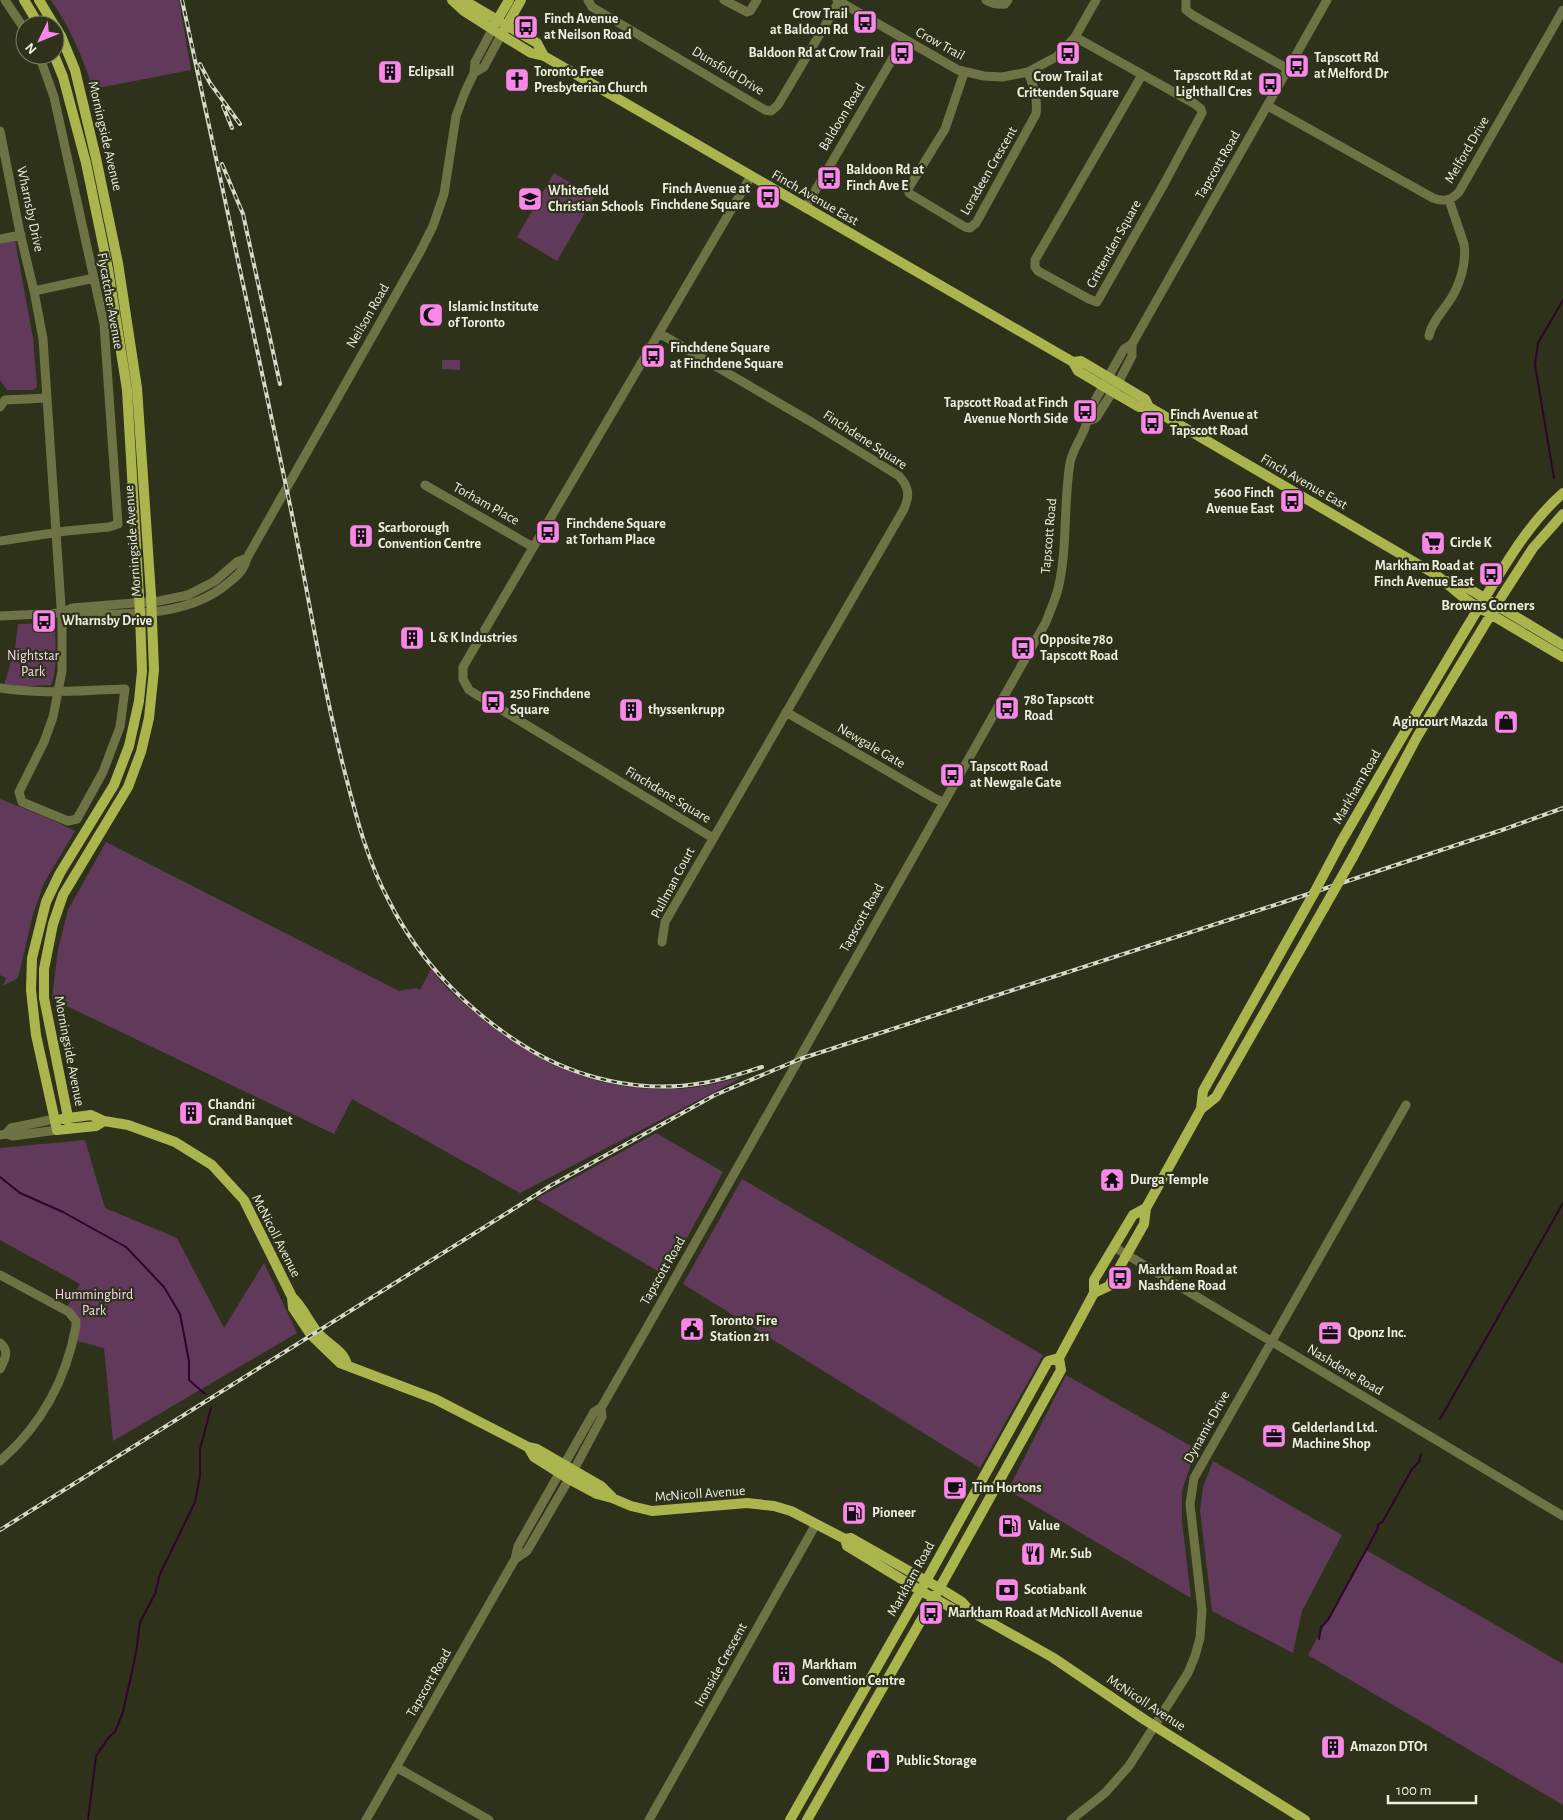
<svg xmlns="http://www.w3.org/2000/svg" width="1563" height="1820" font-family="'Alegreya Sans',sans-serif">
<rect width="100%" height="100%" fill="#2f321b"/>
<path fill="#613a5b" d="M51,0H179L191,70L93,89C83,58 70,27 51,0Z
M554,173L594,197L557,261L517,237Z
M15,240L33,338L37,387L33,390H7L0,380V243Z
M442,360H460V370L442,369Z
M50,623L54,625L55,627C55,645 58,668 51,685L16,687L4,685L15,649L18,624Z
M0,799L55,821L75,831L44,883L33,914L18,978L3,986L6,978L0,975Z
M106,842L399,991L416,988L420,990L431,969C445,989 464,1004 483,1019C541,1066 600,1092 675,1089C698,1089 720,1082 743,1077L520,1193L352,1099L334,1134L52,999L58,949L68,910Z
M656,1133L723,1172L666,1276L536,1199Z
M85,1140L105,1208L177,1238L224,1328L264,1263L297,1333L113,1441L104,1348L77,1341C80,1323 84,1317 67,1307L80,1284L0,1240V1148Z
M742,1179L1043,1355L980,1468L683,1284Z
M1066,1375L1196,1449L1182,1491V1522L1191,1598L1008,1490Z
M1213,1461L1342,1535L1302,1611L1293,1653L1212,1611L1200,1510L1203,1487Z
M1366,1550L1563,1664V1805L1308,1655Z"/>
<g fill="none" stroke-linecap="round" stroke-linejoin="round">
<path stroke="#31032c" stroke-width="2" d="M1554,478L1535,365L1538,343L1563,300
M0,1177L20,1193L63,1212L126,1247L164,1287L180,1314L189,1361V1380L205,1394
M1440,1419L1563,1203
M1319,1639L1321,1627L1328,1620L1377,1530L1378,1525L1383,1521L1412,1469L1419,1462L1421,1454
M88,1820L96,1756L109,1737L115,1732L123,1712L136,1653L140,1622L155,1594L160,1574L195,1502L200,1476V1449L211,1408"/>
<path stroke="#6d7344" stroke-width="9" d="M5,0L25,30
M588,0L592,7L765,110L771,111L778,105L840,0
M724,0L747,12L750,11L757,0
M837,0L958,70L984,76L1002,77L1028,72L1056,57L1075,37L1096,0
M986,0C993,4 998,5 1005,4L1008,0
M1186,0V10L1194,16L1288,69
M1075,37L1195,104L1201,109L1202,113L1164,184L1097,302L1089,299L1038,271L1035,267V260L1142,75
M474,73L484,67L501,35
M964,73L945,129L908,189L909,193L912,195L965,227L970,228L976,223L1036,114C1038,99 1034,87 1028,72
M1268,106L1433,198C1443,202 1451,201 1459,192L1563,10
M0,131L20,233L34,291L43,339L62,621V671L53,717L44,742L19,792L22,802L68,821L77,819L103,772L120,727L125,689C84,690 41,695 0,688
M805,208L904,39
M0,239L21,235
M34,291L94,278
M659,333L813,423L899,476C909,487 910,495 904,509L669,915L665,922L662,942
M1429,336C1431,324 1441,313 1448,303C1459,288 1467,263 1464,244L1449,200
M0,407L5,400L47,398
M1088,421L1096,418L1118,383L1132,356V344
M425,485L533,547
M0,541L66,531L109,527L118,524L104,324L54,97L39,55
M62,613L72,608L159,601L188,595L215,581L237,562L247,558
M0,616L62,613L72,615C123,613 185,619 227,584C238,575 243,572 247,558L420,252L433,226L444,194L456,116L465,92L474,73L475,62L492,30
M786,712L934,798L943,802
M713,838L469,690L463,679V667L751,176
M6,1134L11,1128L55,1119
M0,1135L6,1134L13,1136L57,1130
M1114,1247L1563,1516
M0,1275L69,1312L76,1321V1326C66,1380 42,1425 0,1461
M0,1343C10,1351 5,1359 0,1369
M515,1559L527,1551L569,1479L602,1417L601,1408
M396,1767L489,1820
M366,1820L515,1559L518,1546L594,1412L601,1408L644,1333L1046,622C1050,611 1055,600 1058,589C1068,548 1063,505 1070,463C1073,446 1088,431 1088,413L1124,349L1132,344L1327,0
M649,1820L816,1524
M1071,1820L1105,1793L1129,1766L1188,1673L1195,1656L1200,1638L1202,1610L1190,1504L1194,1478L1406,1105"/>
<path stroke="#aab54e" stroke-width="10" d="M24,0L39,25
M39,0L54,25
M452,0L464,11L508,39L531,53L544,56L1073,362L1078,371L1120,396L1139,407H1149L1433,573C1447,582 1456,593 1470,602L1563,657
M456,3L470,4L537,43L544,56
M495,24L509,0
M55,26L61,36L75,70L96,158L118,263L137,388L151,595L154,670L149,718L141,752L128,787L63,895L53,924L44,969V998L70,1127
M504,30L521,0
M54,55L63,77L86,163L108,269L127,390L140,613L142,671L139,701L129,746L114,785L60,873L46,902L32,958L31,990L36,1035L57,1130L96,1126L104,1121
M1073,362L1081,361L1145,399L1149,407
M1445,581L1461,584L1563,645
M1341,842C1389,760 1436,677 1486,596C1508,560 1530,522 1563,493
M1353,857L1417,737L1502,596L1533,548L1563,514
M1201,1109L1203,1091L1314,893
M62,1119L91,1115L104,1121L128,1125L175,1142L212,1165L244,1200L292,1297L293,1308L311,1335L340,1363L435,1399L528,1447L537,1449L601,1486L612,1497
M1094,1293L1109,1286L1144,1224L1146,1208L1201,1109L1216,1097L1324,908
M292,1297C303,1307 308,1321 318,1333C327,1344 344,1350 347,1365
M528,1447L534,1457L569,1479L597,1494L612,1498L631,1506L652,1511L747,1503L774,1506L791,1511L845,1539L851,1538L946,1592L962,1602L970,1611L1052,1657L1145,1720L1305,1820
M845,1539L847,1546L921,1591L957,1611H970
M790,1820L926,1581L1048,1361L1059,1358
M807,1820L939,1589L1061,1370L1059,1358L1094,1293V1280L1133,1215L1146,1208"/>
<defs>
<path id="rail" d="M182,0C218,162 251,324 286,486C307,583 321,682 346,777C357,820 368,862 389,901C419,961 468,1011 524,1046C576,1079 642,1094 703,1083C723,1080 743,1073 762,1067
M200,64L210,83L240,124
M223,106L232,128
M222,164L243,214L280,384
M0,1530L550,1186L715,1095L800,1059L1284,902L1502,830L1563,808"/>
</defs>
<use href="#rail" stroke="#d7d9ca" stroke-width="4"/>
<use href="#rail" stroke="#2f321b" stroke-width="2" stroke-dasharray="5.5" stroke-linecap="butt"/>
<path stroke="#aab54e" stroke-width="10" d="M1314,893L1341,842
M1324,908L1353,857"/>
</g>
<defs>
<symbol id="bus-square" viewBox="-11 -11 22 22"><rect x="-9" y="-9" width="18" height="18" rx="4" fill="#f987e8" stroke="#2f321b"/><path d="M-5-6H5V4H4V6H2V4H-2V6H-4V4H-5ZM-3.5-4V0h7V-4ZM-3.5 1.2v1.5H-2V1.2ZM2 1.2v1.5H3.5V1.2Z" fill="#111"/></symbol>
<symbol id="building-square" viewBox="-11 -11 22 22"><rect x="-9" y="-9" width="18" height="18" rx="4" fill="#f987e8" stroke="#2f321b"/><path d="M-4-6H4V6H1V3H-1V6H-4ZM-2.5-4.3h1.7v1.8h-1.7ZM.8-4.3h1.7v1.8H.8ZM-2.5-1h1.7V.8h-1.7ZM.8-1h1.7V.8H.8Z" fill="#111"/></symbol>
<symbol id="church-square" viewBox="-11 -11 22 22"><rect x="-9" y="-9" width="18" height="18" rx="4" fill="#f987e8" stroke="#2f321b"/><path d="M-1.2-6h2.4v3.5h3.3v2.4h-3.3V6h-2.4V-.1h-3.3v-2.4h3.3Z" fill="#111"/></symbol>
<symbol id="school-square" viewBox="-11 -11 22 22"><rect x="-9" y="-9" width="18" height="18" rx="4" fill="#f987e8" stroke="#2f321b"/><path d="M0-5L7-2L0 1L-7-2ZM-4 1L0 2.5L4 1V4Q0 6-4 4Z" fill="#111"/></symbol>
<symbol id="mosque-square" viewBox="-11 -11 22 22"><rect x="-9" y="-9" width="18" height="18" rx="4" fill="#f987e8" stroke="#2f321b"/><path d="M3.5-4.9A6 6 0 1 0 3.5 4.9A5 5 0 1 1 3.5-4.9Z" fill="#111"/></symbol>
<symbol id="supermarket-square" viewBox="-11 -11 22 22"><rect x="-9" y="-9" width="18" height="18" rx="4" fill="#f987e8" stroke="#2f321b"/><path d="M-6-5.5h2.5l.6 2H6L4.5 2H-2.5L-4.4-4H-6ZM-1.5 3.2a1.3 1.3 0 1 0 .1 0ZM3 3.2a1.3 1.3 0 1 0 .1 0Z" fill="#111"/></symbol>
<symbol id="shop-square" viewBox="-11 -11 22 22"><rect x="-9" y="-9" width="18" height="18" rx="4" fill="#f987e8" stroke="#2f321b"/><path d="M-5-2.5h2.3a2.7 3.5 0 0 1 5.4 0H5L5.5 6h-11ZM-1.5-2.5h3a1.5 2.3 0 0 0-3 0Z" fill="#111"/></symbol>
<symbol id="temple-square" viewBox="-11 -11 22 22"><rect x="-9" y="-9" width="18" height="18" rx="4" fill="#f987e8" stroke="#2f321b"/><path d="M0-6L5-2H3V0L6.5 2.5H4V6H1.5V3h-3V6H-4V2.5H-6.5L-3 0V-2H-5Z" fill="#111"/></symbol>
<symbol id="civic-square" viewBox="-11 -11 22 22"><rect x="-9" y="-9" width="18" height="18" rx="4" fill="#f987e8" stroke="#2f321b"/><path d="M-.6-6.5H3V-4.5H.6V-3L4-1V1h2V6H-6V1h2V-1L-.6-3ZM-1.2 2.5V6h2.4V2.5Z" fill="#111"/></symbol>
<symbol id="office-square" viewBox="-11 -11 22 22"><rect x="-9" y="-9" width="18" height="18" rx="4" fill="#f987e8" stroke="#2f321b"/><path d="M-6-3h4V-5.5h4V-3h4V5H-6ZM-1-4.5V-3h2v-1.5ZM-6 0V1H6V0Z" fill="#111"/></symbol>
<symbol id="cafe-square" viewBox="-11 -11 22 22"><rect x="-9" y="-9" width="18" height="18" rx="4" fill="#f987e8" stroke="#2f321b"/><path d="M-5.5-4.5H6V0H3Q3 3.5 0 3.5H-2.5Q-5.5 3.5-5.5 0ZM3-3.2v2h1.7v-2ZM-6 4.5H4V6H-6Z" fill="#111"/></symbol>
<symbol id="fuel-square" viewBox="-11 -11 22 22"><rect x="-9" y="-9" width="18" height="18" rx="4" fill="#f987e8" stroke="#2f321b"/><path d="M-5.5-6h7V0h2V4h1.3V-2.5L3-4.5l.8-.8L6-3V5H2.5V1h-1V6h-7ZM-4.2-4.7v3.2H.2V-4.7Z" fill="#111"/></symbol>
<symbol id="restaurant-square" viewBox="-11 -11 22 22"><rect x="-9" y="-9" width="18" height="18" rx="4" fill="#f987e8" stroke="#2f321b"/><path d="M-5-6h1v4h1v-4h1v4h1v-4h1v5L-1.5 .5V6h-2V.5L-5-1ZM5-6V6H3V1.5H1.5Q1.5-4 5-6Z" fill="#111"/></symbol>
<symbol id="bank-square" viewBox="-11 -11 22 22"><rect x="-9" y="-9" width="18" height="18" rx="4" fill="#f987e8" stroke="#2f321b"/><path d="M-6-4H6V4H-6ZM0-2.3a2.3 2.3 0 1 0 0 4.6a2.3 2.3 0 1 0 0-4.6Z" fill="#111"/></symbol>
</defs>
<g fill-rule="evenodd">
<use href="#bus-square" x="851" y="8" width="28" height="28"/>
<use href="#bus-square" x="512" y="13" width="28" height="28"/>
<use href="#bus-square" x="888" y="39" width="28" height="28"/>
<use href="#bus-square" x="1054" y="39" width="28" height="28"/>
<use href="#bus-square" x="1283" y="52" width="28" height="28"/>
<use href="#building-square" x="376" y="58" width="28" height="28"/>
<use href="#church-square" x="503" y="66" width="28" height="28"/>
<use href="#bus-square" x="1256" y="70" width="28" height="28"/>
<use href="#bus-square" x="815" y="164" width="28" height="28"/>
<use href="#bus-square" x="754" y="183" width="28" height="28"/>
<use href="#school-square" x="516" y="185" width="28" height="28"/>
<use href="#mosque-square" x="417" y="301" width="28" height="28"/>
<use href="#bus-square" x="639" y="342" width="28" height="28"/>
<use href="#bus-square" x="1071" y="397" width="28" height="28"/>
<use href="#bus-square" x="1138" y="409" width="28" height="28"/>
<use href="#bus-square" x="1278" y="487" width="28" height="28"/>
<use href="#bus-square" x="534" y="518" width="28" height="28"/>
<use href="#building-square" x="347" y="522" width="28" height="28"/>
<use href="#supermarket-square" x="1419" y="529" width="28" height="28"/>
<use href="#bus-square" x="1477" y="560" width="28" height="28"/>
<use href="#bus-square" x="30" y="607" width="28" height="28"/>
<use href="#building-square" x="398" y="624" width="28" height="28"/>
<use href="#bus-square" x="1009" y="634" width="28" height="28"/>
<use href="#bus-square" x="479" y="688" width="28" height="28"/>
<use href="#bus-square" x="993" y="694" width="28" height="28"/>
<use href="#building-square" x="617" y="696" width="28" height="28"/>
<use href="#shop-square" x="1492" y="708" width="28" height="28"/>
<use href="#bus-square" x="938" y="761" width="28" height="28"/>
<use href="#building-square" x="177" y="1099" width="28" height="28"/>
<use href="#temple-square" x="1098" y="1166" width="28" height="28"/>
<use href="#bus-square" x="1106" y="1264" width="28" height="28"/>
<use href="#civic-square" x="678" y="1315" width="28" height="28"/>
<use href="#office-square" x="1316" y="1319" width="28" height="28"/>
<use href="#office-square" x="1260" y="1422" width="28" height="28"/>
<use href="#cafe-square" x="941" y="1474" width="28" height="28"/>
<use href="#fuel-square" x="840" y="1499" width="28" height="28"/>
<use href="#fuel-square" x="996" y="1512" width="28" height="28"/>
<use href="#restaurant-square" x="1019" y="1540" width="28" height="28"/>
<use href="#bank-square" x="993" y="1576" width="28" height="28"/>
<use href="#bus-square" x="917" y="1599" width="28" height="28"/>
<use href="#building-square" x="770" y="1659" width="28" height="28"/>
<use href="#building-square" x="1319" y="1733" width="28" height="28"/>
<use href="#shop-square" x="864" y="1747" width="28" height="28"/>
</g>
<g text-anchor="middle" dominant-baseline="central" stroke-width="4.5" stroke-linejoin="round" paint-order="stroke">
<g font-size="14" font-weight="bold" fill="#eceee0" stroke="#2f321b" text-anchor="start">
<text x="848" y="14" text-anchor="end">Crow Trail<tspan x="848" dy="16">at Baldoon Rd</tspan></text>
<text x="544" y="19">Finch Avenue<tspan x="544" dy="16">at Neilson Road</tspan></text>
<text x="884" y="53" text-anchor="end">Baldoon Rd at Crow Trail</text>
<text x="1314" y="58">Tapscott Rd<tspan x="1314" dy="16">at Melford Dr</tspan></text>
<text x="408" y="72">Eclipsall</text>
<text x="534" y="72">Toronto Free<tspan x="534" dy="16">Presbyterian Church</tspan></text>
<text x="1252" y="76" text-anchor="end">Tapscott Rd at<tspan x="1252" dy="16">Lighthall Cres</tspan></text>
<text x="1068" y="77" text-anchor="middle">Crow Trail at<tspan x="1068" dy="16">Crittenden Square</tspan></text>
<text x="846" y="170">Baldoon Rd at<tspan x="846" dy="16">Finch Ave E</tspan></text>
<text x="750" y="189" text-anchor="end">Finch Avenue at<tspan x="750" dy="16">Finchdene Square</tspan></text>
<text x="548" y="191">Whitefield<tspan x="548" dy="16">Christian Schools</tspan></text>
<text x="448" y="307">Islamic Institute<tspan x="448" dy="16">of Toronto</tspan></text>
<text x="670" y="348">Finchdene Square<tspan x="670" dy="16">at Finchdene Square</tspan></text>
<text x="1068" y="403" text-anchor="end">Tapscott Road at Finch<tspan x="1068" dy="16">Avenue North Side</tspan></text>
<text x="1170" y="415">Finch Avenue at<tspan x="1170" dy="16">Tapscott Road</tspan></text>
<text x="1274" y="493" text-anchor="end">5600 Finch<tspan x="1274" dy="16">Avenue East</tspan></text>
<text x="566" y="524">Finchdene Square<tspan x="566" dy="16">at Torham Place</tspan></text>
<text x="378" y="528">Scarborough<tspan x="378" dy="16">Convention Centre</tspan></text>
<text x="1450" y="543">Circle K</text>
<text x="1474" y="566" text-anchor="end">Markham Road at<tspan x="1474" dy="16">Finch Avenue East</tspan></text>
<text x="62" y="621">Wharnsby Drive</text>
<text x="430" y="638">L &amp; K Industries</text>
<text x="1040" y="640">Opposite 780<tspan x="1040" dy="16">Tapscott Road</tspan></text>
<text x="510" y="694">250 Finchdene<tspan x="510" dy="16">Square</tspan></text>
<text x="1024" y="700">780 Tapscott<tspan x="1024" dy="16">Road</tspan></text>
<text x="648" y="710">thyssenkrupp</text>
<text x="1488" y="722" text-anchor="end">Agincourt Mazda</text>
<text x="970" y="767">Tapscott Road<tspan x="970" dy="16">at Newgale Gate</tspan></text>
<text x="208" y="1105">Chandni<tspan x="208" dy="16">Grand Banquet</tspan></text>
<text x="1130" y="1180">Durga Temple</text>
<text x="1138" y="1270">Markham Road at<tspan x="1138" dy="16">Nashdene Road</tspan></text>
<text x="710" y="1321">Toronto Fire<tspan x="710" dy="16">Station 211</tspan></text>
<text x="1348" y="1333">Qponz Inc.</text>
<text x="1292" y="1428">Gelderland Ltd.<tspan x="1292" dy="16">Machine Shop</tspan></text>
<text x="972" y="1488">Tim Hortons</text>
<text x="872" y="1513">Pioneer</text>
<text x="1028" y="1526">Value</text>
<text x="1050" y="1554">Mr. Sub</text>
<text x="1024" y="1590">Scotiabank</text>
<text x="948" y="1613">Markham Road at McNicoll Avenue</text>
<text x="802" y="1665">Markham<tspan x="802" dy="16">Convention Centre</tspan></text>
<text x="1350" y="1747">Amazon DTO1</text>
<text x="896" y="1761">Public Storage</text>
</g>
<g font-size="14" fill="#eceee0" stroke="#2f321b">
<text transform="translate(940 44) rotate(29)">Crow Trail</text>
<text transform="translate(728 71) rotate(31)">Dunsfold Drive</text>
<text transform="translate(842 117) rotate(-59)">Baldoon Road</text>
<text transform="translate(105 136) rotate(77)">Morningside Avenue</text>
<text transform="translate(1467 150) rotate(-60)">Melford Drive</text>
<text transform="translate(1218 165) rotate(-60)">Tapscott Road</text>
<text transform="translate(989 171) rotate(-60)">Loradeen Crescent</text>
<text transform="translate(815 198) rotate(30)">Finch Avenue East</text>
<text transform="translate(30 209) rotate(78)">Wharnsby Drive</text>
<text transform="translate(1114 244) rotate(-61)">Crittenden Square</text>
<text transform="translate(110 301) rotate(80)">Flycatcher Avenue</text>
<text transform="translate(368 316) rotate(-60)">Neilson Road</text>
<text transform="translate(865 440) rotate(33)">Finchdene Square</text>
<text transform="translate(1304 482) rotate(30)">Finch Avenue East</text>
<text transform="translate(486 504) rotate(29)">Torham Place</text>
<text transform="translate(1049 536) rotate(-85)">Tapscott Road</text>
<text transform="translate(133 541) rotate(-94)">Morningside Avenue</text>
<text transform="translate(871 746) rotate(30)">Newgale Gate</text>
<text transform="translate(1357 787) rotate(-60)">Markham Road</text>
<text transform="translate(668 795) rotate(31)">Finchdene Square</text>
<text transform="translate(673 883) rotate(-62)">Pullman Court</text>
<text transform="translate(862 918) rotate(-61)">Tapscott Road</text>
<text transform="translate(69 1051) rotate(79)">Morningside Avenue</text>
<text transform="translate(276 1236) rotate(63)">McNicoll Avenue</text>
<text transform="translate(663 1271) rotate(-60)">Tapscott Road</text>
<text transform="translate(1345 1370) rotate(31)">Nashdene Road</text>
<text transform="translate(1207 1427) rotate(-61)">Dynamic Drive</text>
<text transform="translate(700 1494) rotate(-4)">McNicoll Avenue</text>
<text transform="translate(911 1579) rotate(-61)">Markham Road</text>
<text transform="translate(721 1665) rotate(-61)">Ironside Crescent</text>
<text transform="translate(429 1683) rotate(-60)">Tapscott Road</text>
<text transform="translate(1146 1703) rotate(33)">McNicoll Avenue</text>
</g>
<g font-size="14" fill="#f6d6ef" stroke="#2f321b">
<text x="33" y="656">Nightstar<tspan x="33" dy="16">Park</tspan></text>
<text x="94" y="1295">Hummingbird<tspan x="94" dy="16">Park</tspan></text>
</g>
<g font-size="15" font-weight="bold" fill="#eceee0" stroke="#2f321b">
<text x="1488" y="605">Browns Corners</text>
</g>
</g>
<g transform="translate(40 40) rotate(227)"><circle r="24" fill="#2f321b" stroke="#7b7d6a"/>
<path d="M0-4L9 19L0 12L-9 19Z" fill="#f987e8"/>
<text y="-8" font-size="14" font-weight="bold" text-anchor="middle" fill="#eceee0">N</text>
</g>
<path d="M1388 1795v8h88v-8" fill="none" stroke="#eceee0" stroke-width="2.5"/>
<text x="1396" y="1795" font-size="15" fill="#eceee0" stroke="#2f321b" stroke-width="4" paint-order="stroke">100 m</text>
</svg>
